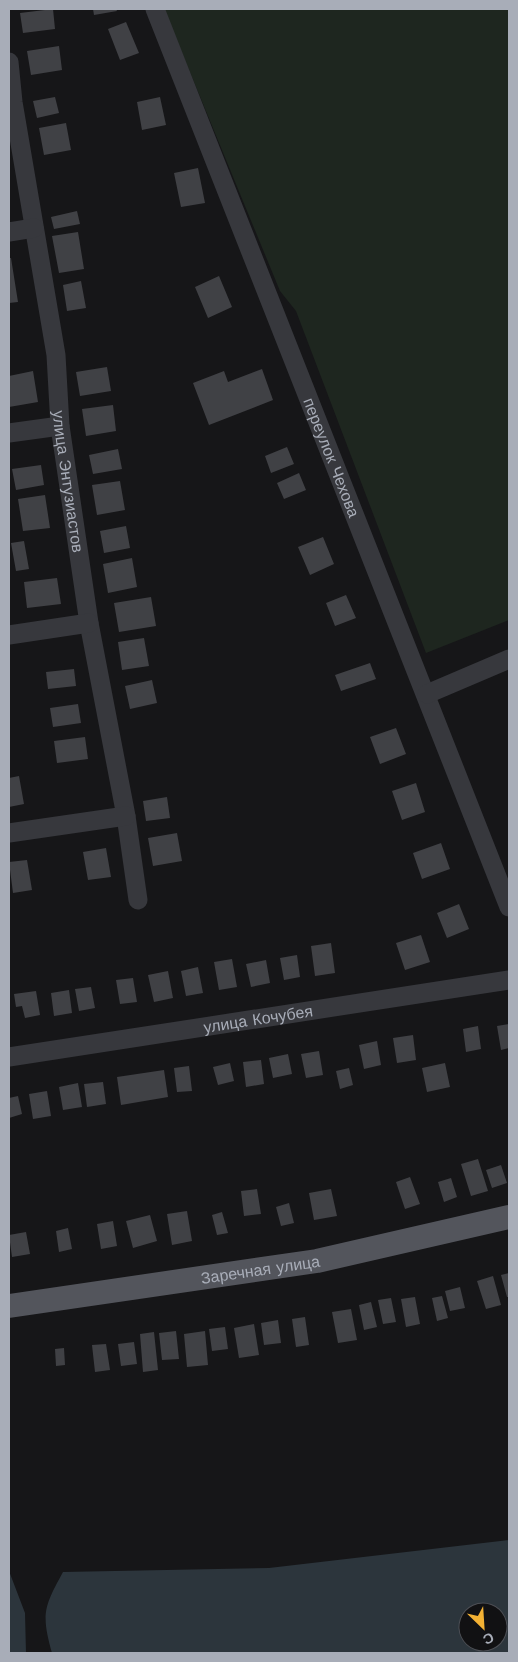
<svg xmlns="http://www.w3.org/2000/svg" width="518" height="1662" font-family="'Work Sans',sans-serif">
<rect width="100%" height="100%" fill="#161618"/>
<path fill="#1e261f" d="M164,9H509V620L426,653L296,311L280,291Z"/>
<path fill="#2c353c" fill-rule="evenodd" d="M509,1540V1653H52C41,1614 44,1607 63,1572L269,1568ZM468,1612H498V1642H468Z
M9,1571L25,1613L26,1653H9Z"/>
<path fill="#404145" d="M53,9L55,29L23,33L20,13Z
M93,9H116L117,11L94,15Z
M126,22L139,53L120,60L108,29Z
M59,46L62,70L31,75L27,51Z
M55,97L59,113L37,118L33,101Z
M160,97L166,125L142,130L137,102Z
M66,123L71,150L44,155L39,128Z
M198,168L205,203L181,207L174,173Z
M77,211L80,224L54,229L51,217Z
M78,232L84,269L59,273L52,236Z
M9,258H11L18,302L9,303Z
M219,276L232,307L208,318L195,287Z
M81,281L86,308L67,311L63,285Z
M107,367L111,391L80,396L76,372Z
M262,369L273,400L209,425L193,383L224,371L228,382Z
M33,371L38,402L9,407V376Z
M113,405L116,431L86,436L82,409Z
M287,447L294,464L271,473L265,456Z
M118,449L122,469L93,474L89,455Z
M41,465L44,485L16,490L12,469Z
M299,473L306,490L284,499L277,483Z
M120,481L125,510L97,515L92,485Z
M45,495L50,528L23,531L18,499Z
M126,526L130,548L104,553L100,531Z
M323,537L334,564L310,575L298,547Z
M24,541L29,569L16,571L11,543Z
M132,558L137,587L108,593L103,564Z
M57,578L61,604L27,608L24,582Z
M346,595L356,618L335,626L326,603Z
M151,597L156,626L119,632L114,603Z
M144,638L149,666L122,670L118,642Z
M370,663L376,679L341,691L335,675Z
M74,669L76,686L48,689L46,672Z
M152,680L157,703L130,709L125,686Z
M78,704L81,723L53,727L50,708Z
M396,728L406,754L380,764L370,737Z
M85,737L88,759L57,763L54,741Z
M19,776L24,804L9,807V778Z
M416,783L425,812L402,820L392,791Z
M167,797L170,818L146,821L143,801Z
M177,833L182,861L153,866L148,838Z
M441,843L450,869L422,879L413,853Z
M106,848L111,877L88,880L83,852Z
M27,860L32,890L13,893L9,862Z
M459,904L469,929L447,938L437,913Z
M421,935L430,962L405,970L396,943Z
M331,943L335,973L315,976L311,946Z
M297,955L300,977L284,980L280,958Z
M232,959L237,987L219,990L214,962Z
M266,960L270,983L251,987L246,964Z
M198,967L203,993L186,996L181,971Z
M168,971L173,998L154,1002L148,975Z
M133,978L137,1002L120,1004L116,980Z
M91,987L95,1008L79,1011L75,989Z
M69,990L72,1013L54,1016L51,993Z
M36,991L40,1015L25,1018L22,1006L16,1007L14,994Z
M509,1024V1048L501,1050L497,1026Z
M478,1026L481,1049L466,1052L463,1029Z
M413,1035L416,1060L397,1063L393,1038Z
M377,1041L381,1065L364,1069L359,1045Z
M319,1051L323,1075L306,1078L301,1054Z
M288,1054L292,1074L273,1078L269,1058Z
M261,1060L264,1084L246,1087L243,1062Z
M230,1063L234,1081L218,1085L213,1067Z
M445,1063L450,1087L427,1092L422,1068Z
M189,1066L192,1091L177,1092L174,1068Z
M349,1068L353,1085L340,1089L336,1071Z
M164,1070L168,1097L121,1105L117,1077Z
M103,1082L106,1104L87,1107L84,1084Z
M78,1083L82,1107L63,1110L59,1087Z
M47,1091L51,1116L33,1119L29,1094Z
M18,1096L22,1114L9,1118V1098Z
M478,1159L488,1191L471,1196L461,1164Z
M501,1165L507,1183L492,1188L486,1170Z
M410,1177L420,1204L405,1209L396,1182Z
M451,1178L457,1197L444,1202L438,1182Z
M257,1189L261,1214L244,1216L241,1191Z
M331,1189L337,1216L314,1220L309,1193Z
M289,1203L294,1223L281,1226L276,1207Z
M187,1211L192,1241L172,1245L167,1214Z
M222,1212L228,1233L217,1235L212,1215Z
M150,1215L157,1241L133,1248L126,1221Z
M113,1221L117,1246L101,1249L97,1224Z
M68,1228L72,1249L59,1252L56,1231Z
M26,1232L30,1254L12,1257L9,1235Z
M509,1273V1297H507L501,1275Z
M493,1276L501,1305L486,1309L477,1281Z
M460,1287L465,1308L450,1311L445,1291Z
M442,1296L448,1318L437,1321L432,1298Z
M415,1297L420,1324L406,1327L401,1299Z
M391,1298L396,1322L383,1324L378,1300Z
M371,1302L377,1327L364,1330L359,1305Z
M351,1309L357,1340L338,1343L332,1312Z
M305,1317L309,1345L296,1347L292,1319Z
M278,1320L281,1343L264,1345L261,1323Z
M254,1324L259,1355L239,1358L234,1328Z
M225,1327L228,1349L212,1351L209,1329Z
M176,1331L179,1359L162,1360L159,1333Z
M205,1331L208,1365L187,1367L184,1334Z
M154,1332L158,1370L143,1372L140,1334Z
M134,1342L137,1364L121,1366L118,1344Z
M106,1344L110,1370L95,1372L92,1345Z
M64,1348L65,1365L56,1366L55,1349Z"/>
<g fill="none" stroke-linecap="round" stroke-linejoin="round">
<g stroke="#37383d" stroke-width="19">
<path id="s1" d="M155,9L509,907"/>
<path id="s2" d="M9,62L13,102L56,355L60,426L89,623L126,816L138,900"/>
<path d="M9,232L34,228"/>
<path d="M9,433L60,426"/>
<path d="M9,635L89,623"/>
<path d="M427,694L509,659"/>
<path d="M9,833L126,816"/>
<path id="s3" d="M9,1057L509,980"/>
</g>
<path stroke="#53555c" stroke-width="24" id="s4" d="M9,1306L317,1261L509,1217"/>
</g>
<g text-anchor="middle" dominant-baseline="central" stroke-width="5" stroke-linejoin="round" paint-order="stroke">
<g font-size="16" fill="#a8adb8" stroke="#111113">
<text stroke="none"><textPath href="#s1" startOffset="482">переулок Чехова</textPath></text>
<text stroke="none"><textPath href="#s2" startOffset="424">улица Энтузиастов</textPath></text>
<text stroke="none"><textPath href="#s3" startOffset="252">улица Кочубея</textPath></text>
<text stroke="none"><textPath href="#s4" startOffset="254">Заречная улица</textPath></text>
</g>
</g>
<rect width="518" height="1662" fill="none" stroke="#a8adb8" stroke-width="20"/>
<g transform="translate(483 1627) rotate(155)"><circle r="24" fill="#111113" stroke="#4d4f55"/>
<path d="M0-4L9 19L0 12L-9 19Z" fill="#f2b134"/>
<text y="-8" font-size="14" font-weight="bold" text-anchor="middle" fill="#a8adb8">С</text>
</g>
</svg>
